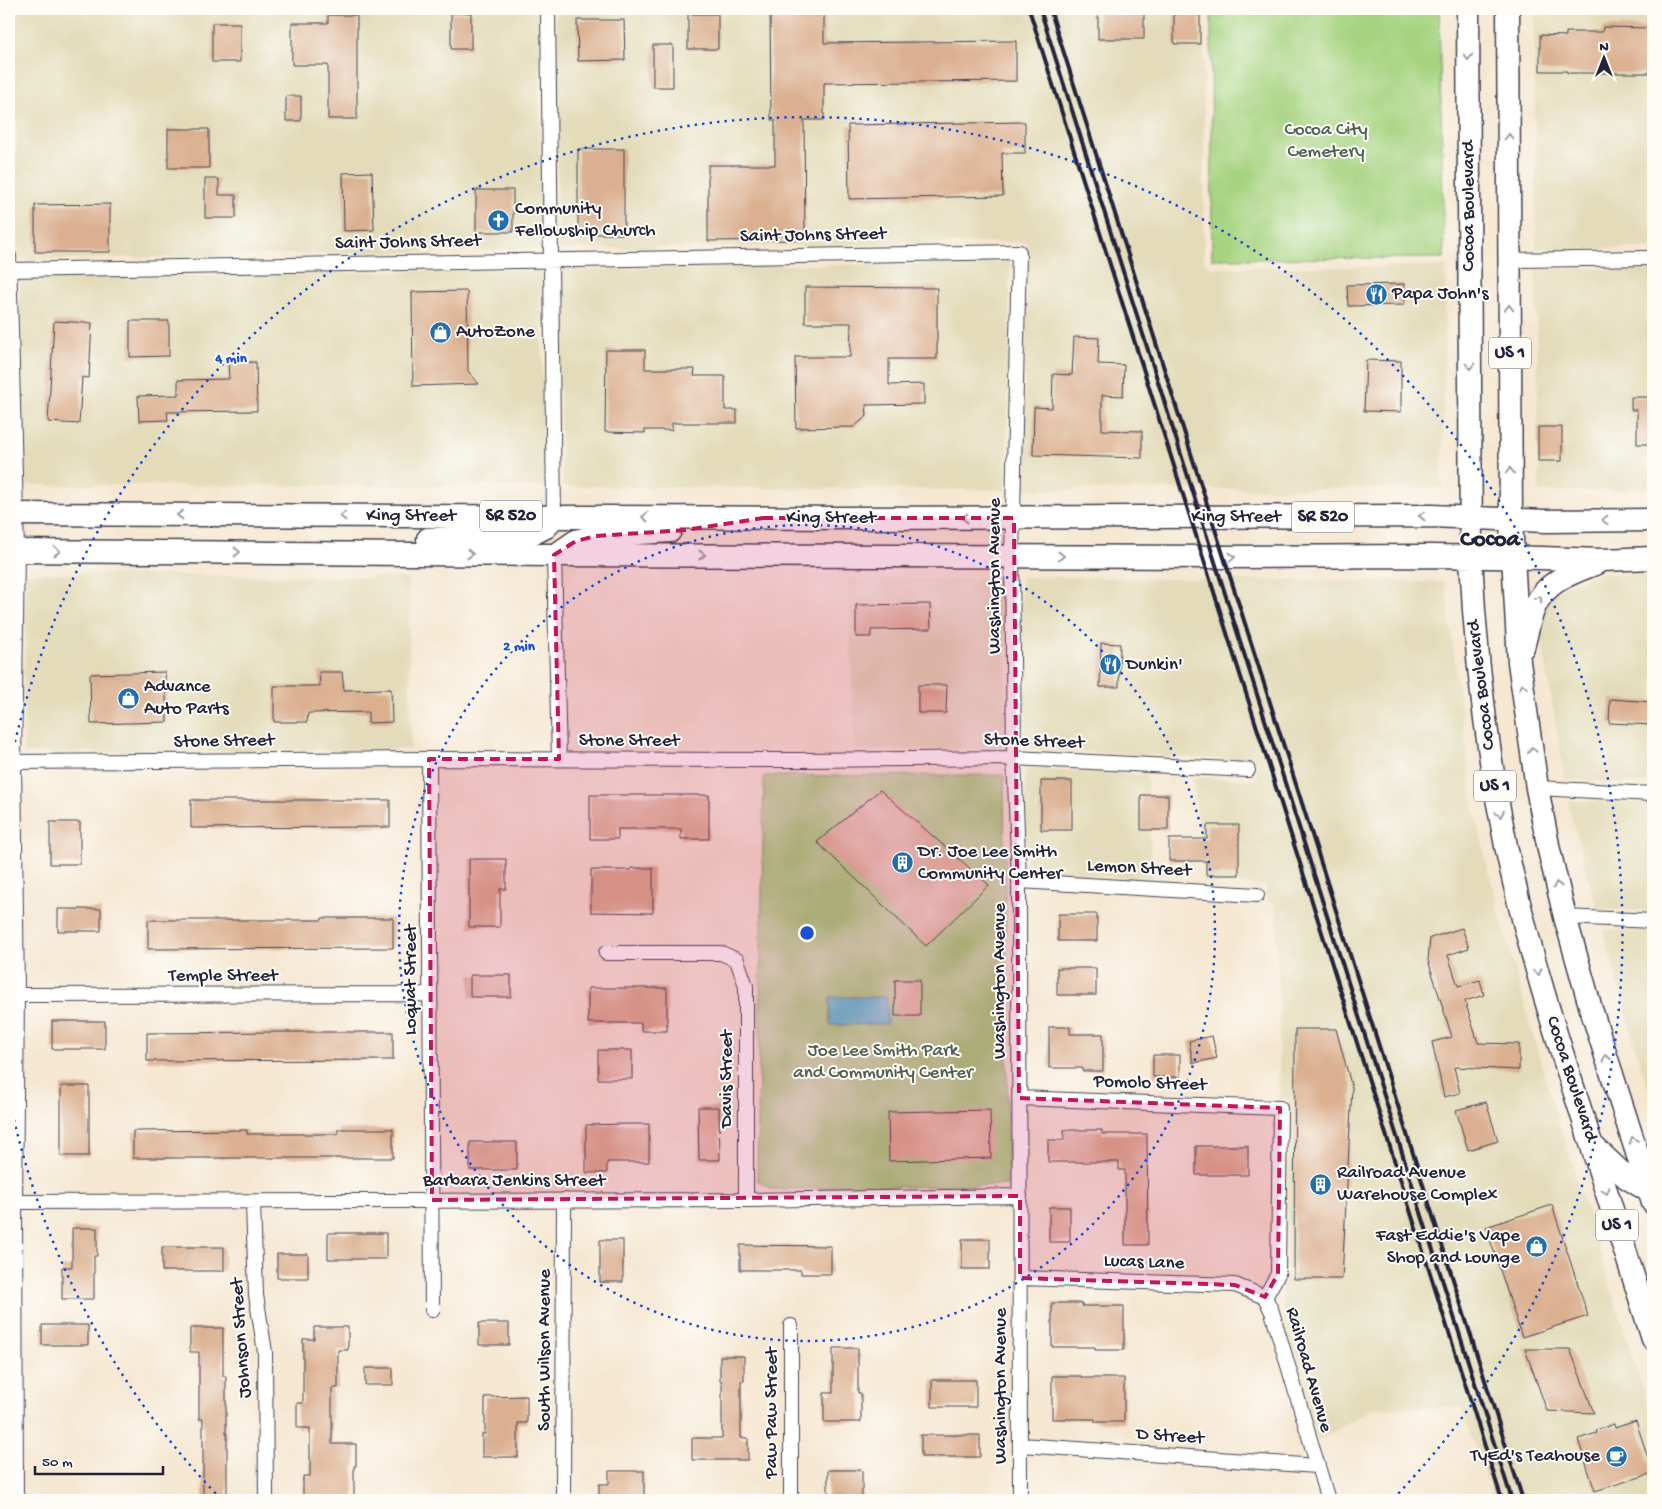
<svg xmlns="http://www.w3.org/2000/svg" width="1662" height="1509" font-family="'Gochi Hand',sans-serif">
<rect width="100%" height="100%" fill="#fdfcf7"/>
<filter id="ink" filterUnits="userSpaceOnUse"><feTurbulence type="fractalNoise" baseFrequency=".02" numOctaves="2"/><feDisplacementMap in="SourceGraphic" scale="10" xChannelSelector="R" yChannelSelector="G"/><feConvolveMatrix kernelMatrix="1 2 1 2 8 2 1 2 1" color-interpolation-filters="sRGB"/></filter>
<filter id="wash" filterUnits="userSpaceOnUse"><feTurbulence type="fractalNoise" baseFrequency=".0096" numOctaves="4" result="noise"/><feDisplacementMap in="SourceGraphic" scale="20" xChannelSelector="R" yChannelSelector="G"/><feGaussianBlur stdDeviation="1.12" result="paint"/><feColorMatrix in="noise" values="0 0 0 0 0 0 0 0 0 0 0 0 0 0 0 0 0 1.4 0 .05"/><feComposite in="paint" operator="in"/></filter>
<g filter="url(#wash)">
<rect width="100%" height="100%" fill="#f5e7d1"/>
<path fill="#e3dbba" d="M14,9H539L541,249L18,260Z
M556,9H1204V259L1206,264L1212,268L1446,266L1442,488L1023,490L1027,242L558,249Z
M1534,9H1653V248L1536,249Z
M1010,262L1006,490L562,486L558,269Z
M1653,268V489L1539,492L1536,269Z
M541,269L544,486L24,485L19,279Z
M26,573L408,578L411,749L23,753Z
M1596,573L1653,574V784L1565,779L1539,624L1551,596L1565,586Z
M1021,577L1445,582L1473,805L1498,909L1545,1078L1653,1423V1500H1494L1461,1407L1372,1409L1318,1441L1288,1335L1281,1288L1287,1275L1289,1099H1279V1004L1276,903L1266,902V886L1205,882L1193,777L1257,780L1258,761L1023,749Z
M1004,578L1006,748L855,750L848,580Z
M1024,768L1147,775L1152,879L1027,872Z
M1568,800L1653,804V911L1597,909L1570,812Z
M1603,929L1653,931V1107L1638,1056Z"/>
<path fill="#a6d380" stroke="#647a5e" d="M1211,9H1439L1444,258L1212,259Z
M1004,775L1008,1185L771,1189L757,1180L764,776Z"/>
<path fill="#5bc4d7" stroke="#3e7389" d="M830,997H887V1024L830,1025Z"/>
<g id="blocks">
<path fill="#dbb091" d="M770,9H824V43L1016,41V81L824,83V120H804L805,240L708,241V165H775V120H771Z
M1098,9H1144V39H1098Z
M1174,9H1200V44H1174Z
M451,13H471V49H451Z
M688,14H718V49H688Z
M328,15H357V119H328V65H292V23H328Z
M577,20H624L625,60L578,61Z
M212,23H240V62H212Z
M1603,27L1653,28V73H1567V71H1540V35L1566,36V32H1602Z
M653,45H673V87H653Z
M286,96H301V121H286Z
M1025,122V153H1002L1003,196L849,199L848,125Z
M168,129H209V168H168Z
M578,149H624V234H578Z
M372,172L374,230L344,231L343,173Z
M205,179H219V195H236V218H205Z
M476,190H513V232H476Z
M110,204V252H35V205Z
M1404,284V305L1348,306L1347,285Z
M805,287L937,288V359H889V385L924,384V404L866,405L867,416L854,427L796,428L795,357H850L851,323H805Z
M467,291L468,371L479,384L413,386L412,292Z
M54,321L92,323L89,378L82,377L79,424L48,422Z
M130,321H169V356L130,357Z
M1074,337L1099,338L1098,364L1124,365L1123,396L1102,395V430L1142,431V458L1033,455L1034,407L1052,408L1053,374L1072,375Z
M606,350H645V369H695L694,376H725V410H737V423H672V430H645V433L605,432Z
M1366,360L1401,361V412L1364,411Z
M256,362L257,411L167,412L168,420L139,421L138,396L178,395V380L229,379L228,363Z
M1631,397H1653V444H1637V410H1631Z
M1538,427H1562V461H1538Z
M930,604L931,629L871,630V637H856V605Z
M1101,643L1120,644L1119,687H1100Z
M165,672L167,722L91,724L90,674Z
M319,672H342L344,690L391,689L392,722L368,723V712L308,713L307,722H274V686H320Z
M918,685H947L946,713H918Z
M1610,699L1653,702V725L1609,723Z
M1041,781H1072V830H1041Z
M880,790L989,885L926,946L817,842Z
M590,795H709V839H681V829H618V839H590Z
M1141,795H1168V830H1141Z
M191,800H390V827L191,828Z
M50,822H80V864H50Z
M1207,825H1239V875H1206V861H1169V839H1207Z
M469,859H506V889H500V927H469Z
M631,868H653V913L591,912V870H631Z
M58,909H101V931H58Z
M1058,914H1097V941H1058Z
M322,918H393V948L148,949V920H322Z
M1462,928L1469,948L1448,955L1458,986L1480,980L1484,995L1465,1001L1478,1043L1519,1044V1070L1454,1067L1460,1093L1444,1097L1432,1042L1452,1037L1428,960L1430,938Z
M1057,968H1096V995H1057Z
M470,975H511V997H470Z
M895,980H920V1016H895Z
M588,988H667V1031H641V1023H588Z
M52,1021H105V1049H52Z
M1049,1027H1070V1034H1103V1071H1082V1068H1049Z
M1295,1029H1336L1352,1088L1342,1279H1294Z
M278,1032H393V1060L147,1061V1033Z
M1212,1036L1217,1058L1193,1063L1189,1041Z
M598,1050H632V1079H598Z
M1153,1055H1180V1077H1153Z
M61,1086H89V1156H61Z
M1486,1102L1498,1141L1468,1150L1456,1110Z
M698,1107H719L720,1160H699Z
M990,1110L991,1158L889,1161L888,1112Z
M627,1124H649V1162H607V1173H586V1125Z
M338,1129H393V1158H133V1131L247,1130V1134H338Z
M1064,1130H1102V1134H1147L1148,1245H1125V1170H1119V1162H1048V1140H1064Z
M470,1142H517V1170H470Z
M1196,1146H1248V1175H1196Z
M1552,1205L1588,1316L1522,1337L1486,1227Z
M1049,1207H1070V1242H1049Z
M72,1228H97V1256H94V1299H62V1267H72Z
M328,1233H386V1259H328Z
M962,1239H990V1269H962Z
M600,1240H623V1282H600Z
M740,1245L831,1246V1274H801V1270H740Z
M162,1247H224V1271H162Z
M277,1254H308V1278H277Z
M1052,1303H1082V1306H1124V1350H1095V1347H1052Z
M479,1323H509V1345H479Z
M42,1325H88V1345H42Z
M314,1327H348V1350H338V1388H332V1444H356V1466H354V1500H303V1476H310V1428H297V1403H303V1339H314Z
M190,1328H223V1376H226V1434H227V1497H203V1419H199V1352H190Z
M833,1348H858V1393H861V1422H824V1393H833Z
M1525,1349H1570L1594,1413L1547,1411Z
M720,1356H744V1381H741V1438H748V1460H692V1438H722V1381H720Z
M365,1368H393V1385H365Z
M1052,1376H1081V1378H1124V1422H1095V1419H1052Z
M932,1380H976V1407H932Z
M527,1396V1423H518V1457H482V1434H485V1397Z
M1636,1421L1653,1473L1595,1491L1578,1439L1597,1433L1596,1430L1614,1424L1615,1428Z
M921,1435H980V1457H921Z
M828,1470H862V1498H828Z
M609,1471H644V1497H599V1484H609Z"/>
</g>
</g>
<g filter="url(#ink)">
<use href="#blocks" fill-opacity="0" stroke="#424052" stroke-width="1"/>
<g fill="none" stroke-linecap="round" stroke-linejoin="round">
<defs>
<path id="street" d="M548,9L554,516
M9,256L17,551L14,763L17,995L15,1202L16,1500
M1509,260L1653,258
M9,270L1019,252L1012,556L1014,758L1019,881L1020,1500
M554,555L559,759
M429,759L432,1310
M9,762L429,759L801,760L1014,758L1248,770
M1537,788L1653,794
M1019,881L1257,895
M1565,917L1653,921
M606,953H721L737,960L746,986V1200
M17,995L430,994
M1019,1098L1280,1108L1278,1274L1265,1297L1272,1312L1328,1500
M9,1202L746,1200L1020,1196
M253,1202L256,1295L265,1352L266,1500
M1020,1278L1235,1285L1265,1297
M1021,1445L1316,1466
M563,1500L564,1200
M791,1500V1326"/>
<path id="primary" d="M1468,9L1471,557C1475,654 1487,751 1506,846C1525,937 1553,1026 1582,1115C1606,1189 1629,1264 1653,1339
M1508,9L1511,520L1519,662L1537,788L1549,850L1565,917L1591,1009L1653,1203
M9,514L839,518L1432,516L1545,521L1653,520
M428,539L508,536L534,533L546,527L554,516
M9,551L554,555L1224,557L1432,556L1541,558L1602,560L1653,558
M557,554L576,541L596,536L670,531
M1523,647C1527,634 1529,618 1535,606C1547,580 1572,573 1597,563
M1592,1145L1626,1177L1649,1191"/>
</defs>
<use href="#street" stroke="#424052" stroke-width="16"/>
<use href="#primary" stroke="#424052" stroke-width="25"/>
<use href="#street" stroke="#fff" stroke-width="14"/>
<use href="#primary" stroke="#fff" stroke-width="22"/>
<path stroke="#22223b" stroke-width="4" d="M1029,9L1502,1500
M1040,9L1512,1500
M1050,9L1523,1500"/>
</g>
<defs><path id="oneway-chevron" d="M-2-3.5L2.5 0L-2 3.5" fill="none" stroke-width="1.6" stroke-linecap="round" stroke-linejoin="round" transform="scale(1.25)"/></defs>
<g stroke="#9c9ca7">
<use href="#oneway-chevron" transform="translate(1468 57) rotate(90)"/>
<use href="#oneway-chevron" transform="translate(1509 137) rotate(-90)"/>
<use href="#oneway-chevron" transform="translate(1509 308) rotate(-90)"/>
<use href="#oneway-chevron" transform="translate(1470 366) rotate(90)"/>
<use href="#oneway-chevron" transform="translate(1510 471) rotate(-90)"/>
<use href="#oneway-chevron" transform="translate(180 515) rotate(-180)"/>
<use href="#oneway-chevron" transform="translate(343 516) rotate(180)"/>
<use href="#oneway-chevron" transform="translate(1422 516) rotate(179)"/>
<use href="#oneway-chevron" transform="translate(645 517) rotate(180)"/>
<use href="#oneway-chevron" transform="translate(965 518) rotate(180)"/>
<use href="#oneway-chevron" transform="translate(1605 520) rotate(179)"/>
<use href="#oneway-chevron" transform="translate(57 551)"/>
<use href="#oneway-chevron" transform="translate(237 552)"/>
<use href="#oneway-chevron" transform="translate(470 554) rotate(1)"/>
<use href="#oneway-chevron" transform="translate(702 555)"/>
<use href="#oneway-chevron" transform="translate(1061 556)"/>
<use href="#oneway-chevron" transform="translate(1232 557) rotate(-1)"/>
<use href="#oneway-chevron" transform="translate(1539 599) rotate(-57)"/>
<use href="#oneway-chevron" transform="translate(1523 687) rotate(-98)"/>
<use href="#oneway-chevron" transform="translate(1532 750) rotate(-98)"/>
<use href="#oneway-chevron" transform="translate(1500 814) rotate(79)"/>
<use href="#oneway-chevron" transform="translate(1557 885) rotate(-104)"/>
<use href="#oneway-chevron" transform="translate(1538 972) rotate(75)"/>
<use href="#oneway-chevron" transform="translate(1606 1058) rotate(-107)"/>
<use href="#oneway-chevron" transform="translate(1633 1140) rotate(-108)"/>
<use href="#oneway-chevron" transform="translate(1606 1191) rotate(72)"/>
</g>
</g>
<path fill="#c2185b" fill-opacity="0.2" stroke="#c2185b" stroke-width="4" stroke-dasharray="10 6" stroke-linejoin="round" d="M763,518H1014L1019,1098L1280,1108L1278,1274L1265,1297L1235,1285L1020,1278V1196L432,1200L429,759H559L554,555L576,541L596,536L686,530Z"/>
<g fill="none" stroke="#1d4ed8" stroke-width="2.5" stroke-dasharray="2.5 5">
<circle cx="807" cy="933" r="408"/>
<path d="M221 1499A815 815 0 0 1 10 1102M10 764A815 815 0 1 1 1393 1499"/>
</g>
<defs>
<symbol id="church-disc" viewBox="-11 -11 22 22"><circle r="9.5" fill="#1f6fb2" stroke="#fdfcf7"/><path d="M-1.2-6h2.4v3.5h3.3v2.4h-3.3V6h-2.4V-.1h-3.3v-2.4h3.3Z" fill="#fff"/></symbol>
<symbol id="restaurant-disc" viewBox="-11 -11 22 22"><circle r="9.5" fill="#1f6fb2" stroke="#fdfcf7"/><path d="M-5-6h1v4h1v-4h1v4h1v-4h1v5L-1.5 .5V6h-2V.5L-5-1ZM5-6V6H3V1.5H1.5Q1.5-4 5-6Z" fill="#fff"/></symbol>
<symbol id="shop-disc" viewBox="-11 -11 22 22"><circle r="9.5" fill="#1f6fb2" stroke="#fdfcf7"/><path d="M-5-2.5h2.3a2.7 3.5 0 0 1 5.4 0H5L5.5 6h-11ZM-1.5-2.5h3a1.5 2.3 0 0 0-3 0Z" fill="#fff"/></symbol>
<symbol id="building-disc" viewBox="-11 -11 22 22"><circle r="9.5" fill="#1f6fb2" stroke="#fdfcf7"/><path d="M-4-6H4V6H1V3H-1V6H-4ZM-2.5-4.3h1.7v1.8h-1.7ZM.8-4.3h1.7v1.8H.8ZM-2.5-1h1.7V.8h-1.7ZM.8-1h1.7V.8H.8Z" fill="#fff"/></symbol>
<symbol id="cafe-disc" viewBox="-11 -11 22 22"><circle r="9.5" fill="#1f6fb2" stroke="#fdfcf7"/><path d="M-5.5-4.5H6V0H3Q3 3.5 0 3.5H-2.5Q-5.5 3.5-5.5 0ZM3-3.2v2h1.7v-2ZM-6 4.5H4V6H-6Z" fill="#fff"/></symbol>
</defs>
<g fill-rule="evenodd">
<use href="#church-disc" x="486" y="208" width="25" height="25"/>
<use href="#restaurant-disc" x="1364" y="282" width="25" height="25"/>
<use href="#shop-disc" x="428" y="320" width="25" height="25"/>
<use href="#restaurant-disc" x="1098" y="652" width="25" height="25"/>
<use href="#shop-disc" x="116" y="686" width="25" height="25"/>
<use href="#building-disc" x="890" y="850" width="25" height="25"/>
<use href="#building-disc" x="1308" y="1172" width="25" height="25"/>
<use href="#shop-disc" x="1524" y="1234" width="25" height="25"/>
<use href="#cafe-disc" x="1604" y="1444" width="25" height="25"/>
</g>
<g text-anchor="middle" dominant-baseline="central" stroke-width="4" stroke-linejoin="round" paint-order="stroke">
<g fill="#fdfcf7" stroke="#646373" stroke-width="1">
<rect x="1489" y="337.5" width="42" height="31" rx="4"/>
<rect x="480" y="500.5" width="62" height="31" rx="4"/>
<rect x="1292" y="501.5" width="62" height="31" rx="4"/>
<rect x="1474" y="770.5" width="42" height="31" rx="4"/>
<rect x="1596" y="1209.5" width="42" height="31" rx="4"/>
</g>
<g font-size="18" font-weight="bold" fill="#22223b">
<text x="1510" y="353">US 1</text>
<text x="511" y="516">SR 520</text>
<text x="1323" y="517">SR 520</text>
<text x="1495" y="786">US 1</text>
<text x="1617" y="1225">US 1</text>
</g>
<g font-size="19" fill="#506053" stroke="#fdfcf7">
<text x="1326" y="130">Cocoa City<tspan x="1326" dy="22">Cemetery</tspan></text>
<text x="883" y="1051">Joe Lee Smith Park<tspan x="883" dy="22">and Community Center</tspan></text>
</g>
<g font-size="19" fill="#22223b" stroke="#fdfcf7">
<text transform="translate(1469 206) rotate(-90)">Cocoa Boulevard</text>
<text transform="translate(813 236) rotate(-1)">Saint Johns Street</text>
<text transform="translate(408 243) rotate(-1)">Saint Johns Street</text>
<text x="411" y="516">King Street</text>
<text x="1236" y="517">King Street</text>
<text x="831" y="518">King Street</text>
<text transform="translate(995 576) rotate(-90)">Washington Avenue</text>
<text transform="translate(1482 685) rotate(-97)">Cocoa Boulevard</text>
<text x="629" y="741">Stone Street</text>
<text transform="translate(224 742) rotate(-1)">Stone Street</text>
<text transform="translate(1034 742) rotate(2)">Stone Street</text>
<text transform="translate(1139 869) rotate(3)">Lemon Street</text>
<text x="223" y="976">Temple Street</text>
<text transform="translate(411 980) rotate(-90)">Loquat Street</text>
<text transform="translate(1000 981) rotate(-90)">Washington Avenue</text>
<text transform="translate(727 1079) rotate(-90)">Davis Street</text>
<text transform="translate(1571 1079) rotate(72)">Cocoa Boulevard</text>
<text transform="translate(1150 1084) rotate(2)">Pomolo Street</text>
<text x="514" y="1181">Barbara Jenkins Street</text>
<text transform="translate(1144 1263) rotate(2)">Lucas Lane</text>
<text transform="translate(242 1338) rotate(-94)">Johnson Street</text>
<text transform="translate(545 1350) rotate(-90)">South Wilson Avenue</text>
<text transform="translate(1308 1370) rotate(74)">Railroad Avenue</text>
<text transform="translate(1001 1386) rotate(-90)">Washington Avenue</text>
<text transform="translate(772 1413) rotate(-90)">Paw Paw Street</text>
<text transform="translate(1170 1437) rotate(4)">D Street</text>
</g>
<g font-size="19" fill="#22223b" stroke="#fdfcf7" text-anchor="start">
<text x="515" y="209">Community<tspan x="515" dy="22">Fellowship Church</tspan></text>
<text x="1392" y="294">Papa John's</text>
<text x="456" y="332">AutoZone</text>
<text x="1126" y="665">Dunkin'</text>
<text x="144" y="687">Advance<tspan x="144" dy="22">Auto Parts</tspan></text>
<text x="918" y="852">Dr. Joe Lee Smith<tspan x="918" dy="22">Community Center</tspan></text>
<text x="1337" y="1173">Railroad Avenue<tspan x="1337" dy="22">Warehouse Complex</tspan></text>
<text x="1520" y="1236" text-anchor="end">Fast Eddie's Vape<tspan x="1520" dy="22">Shop and Lounge</tspan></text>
<text x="1600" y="1456" text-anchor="end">TyEd's Teahouse</text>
</g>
<g font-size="24" font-weight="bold" fill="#22223b" stroke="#fdfcf7">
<text x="1490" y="540">Cocoa</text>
</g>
</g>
<circle cx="807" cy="933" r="8" fill="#1d4ed8" stroke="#fdfcf7" stroke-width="2.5"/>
<g font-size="15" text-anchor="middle" font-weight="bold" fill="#1d4ed8" stroke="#fdfcf7" stroke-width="4" stroke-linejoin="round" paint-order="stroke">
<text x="231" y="362">4 min</text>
<text x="519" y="650">2 min</text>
</g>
<rect width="1662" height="1509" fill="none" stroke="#fdfcf7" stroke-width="30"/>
<g transform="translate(1604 58)" stroke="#fdfcf7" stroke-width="4" paint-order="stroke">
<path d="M0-4L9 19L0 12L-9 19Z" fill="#22223b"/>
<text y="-8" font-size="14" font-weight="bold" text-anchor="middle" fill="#22223b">N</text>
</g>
<path d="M35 1466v8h128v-8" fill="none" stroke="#22223b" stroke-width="2.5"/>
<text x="42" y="1466" font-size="15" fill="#22223b" stroke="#fdfcf7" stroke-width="4" paint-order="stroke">50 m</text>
</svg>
